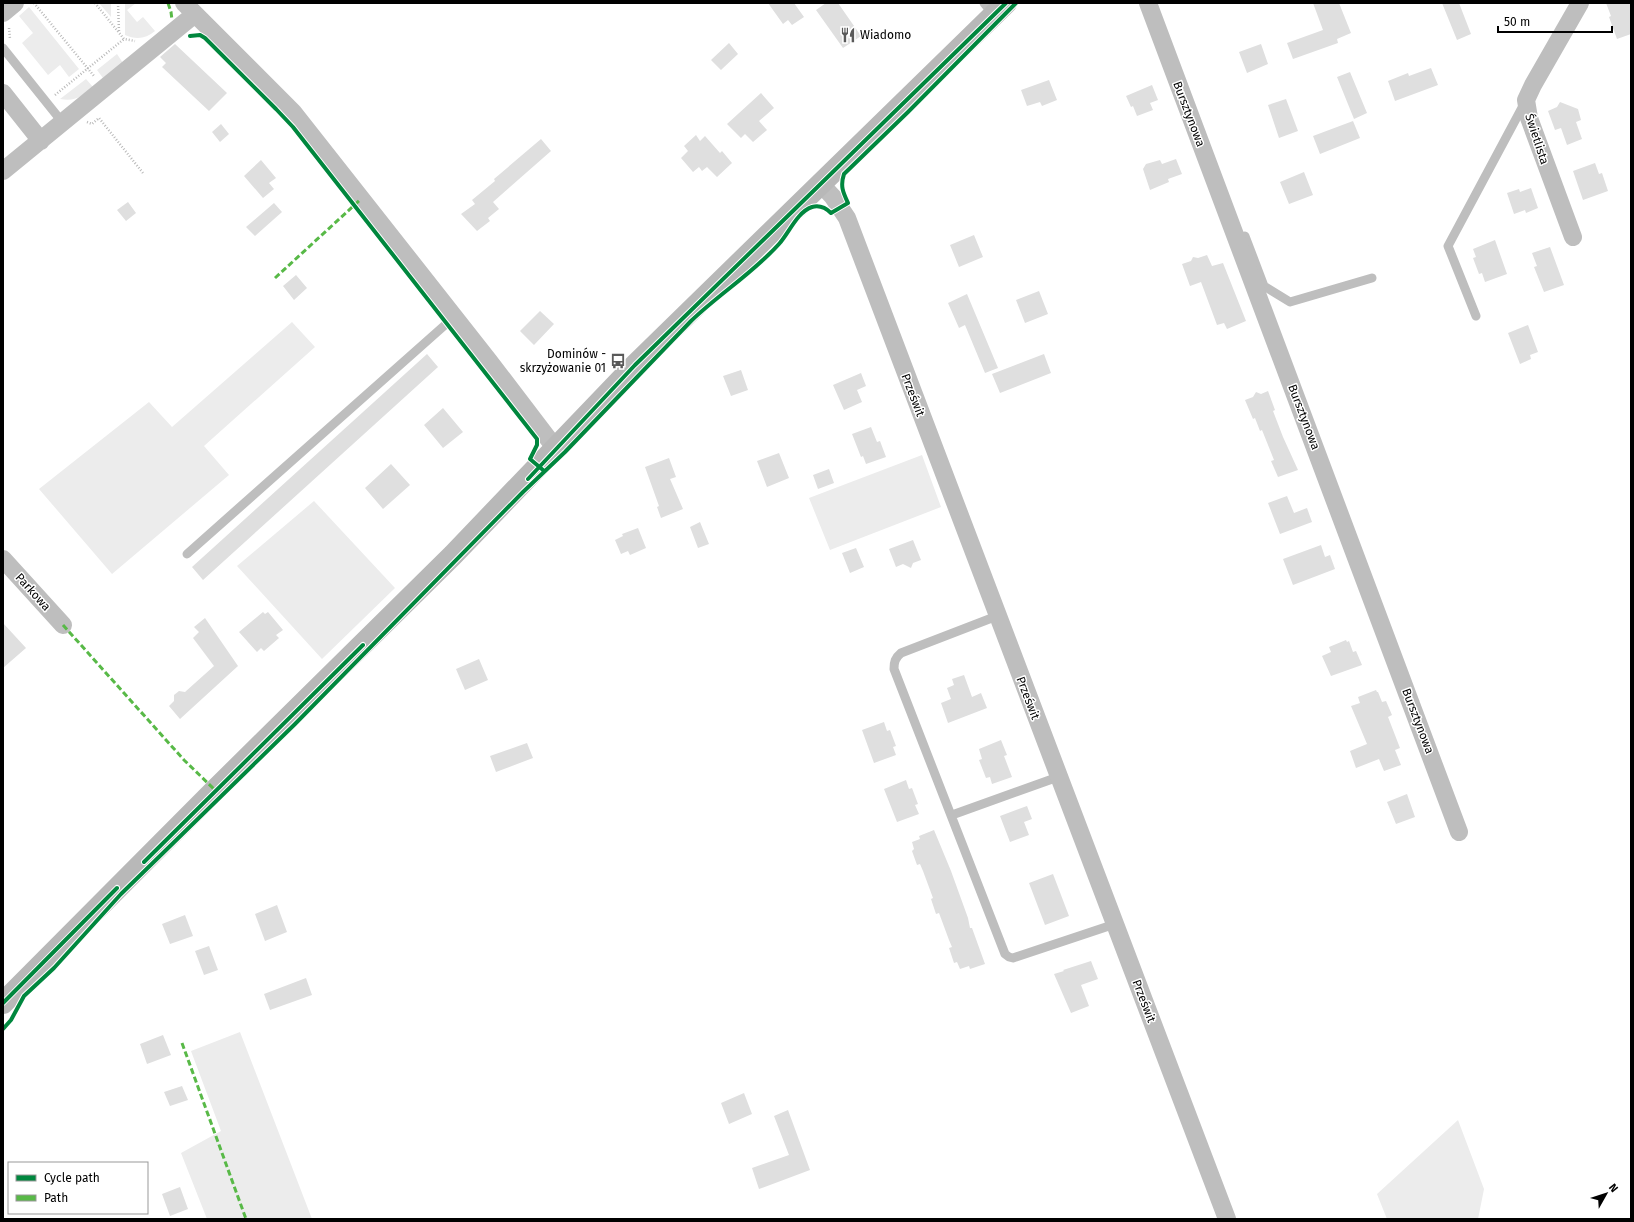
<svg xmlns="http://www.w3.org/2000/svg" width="1634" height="1222" font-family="'Fira Sans',sans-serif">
<rect width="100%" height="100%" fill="#fff"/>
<path fill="#ececec" d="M99,3H111V17Z
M125,3H136L127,10L137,22L143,17L155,31C146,39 136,40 125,35Z
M29,7L79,69L69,77L60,65L48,75L22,43L33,33L19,16Z
M117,54L123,63L103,78L97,70Z
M86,79L93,87C81,96 76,102 60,99Z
M292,322L315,347L204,446L229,475L112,574L39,489L149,402L172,427Z
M922,455L941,507L830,550L809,498Z
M314,501L395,588L322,659L237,566Z
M240,1032L312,1219H207L181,1153L221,1131L191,1051Z
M1458,1120L1484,1189L1478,1219H1387L1377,1194Z"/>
<path fill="#dfdfdf" d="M768,3H794L804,17L792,25L788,20L783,24Z
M826,3H838L861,36L843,48L816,10Z
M1313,3H1339L1351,33L1337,39L1338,43L1293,59L1287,43L1323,30Z
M1442,3H1459L1471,34L1457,40Z
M1606,3H1631V34L1617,39L1609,17L1611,16Z
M729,43L738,54L721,70L711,60Z
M175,44L227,93L209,111L162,67L166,63L160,57Z
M1261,44L1268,64L1247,73L1239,52Z
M1431,68L1438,85L1395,101L1388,81L1408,73L1409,76Z
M1350,72L1367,113L1354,119L1337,77Z
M1049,80L1057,100L1042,106L1040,102L1027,106L1021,90Z
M1152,85L1158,100L1150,103L1153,110L1137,116L1133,106L1131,107L1126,96Z
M761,93L774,108L759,121L767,130L753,142L745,134L741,138L727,124Z
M1286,99L1298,131L1279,138L1268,105Z
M1560,102L1578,109L1581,120L1576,122L1582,139L1567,145L1561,128L1555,130L1548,111L1557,107Z
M1353,121L1360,138L1320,154L1313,136Z
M221,124L229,134L220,142L212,132Z
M696,135L700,141L705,136L720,153L722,151L732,163L717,177L707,167L702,171L699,167L693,172L681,158L688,151L684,146Z
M541,139L551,151L493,202L499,209L488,218L490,221L477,231L461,214L475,204L472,200L495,181L494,179Z
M1176,159L1182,174L1168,179L1169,182L1150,190L1143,169L1146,164L1160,160L1162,164Z
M261,160L276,178L269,183L274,189L263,198L244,176Z
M1595,163L1599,174L1602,173L1608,191L1583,200L1573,171Z
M1304,172L1313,195L1289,204L1280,182Z
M1531,188L1538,208L1526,213L1525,210L1514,214L1507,193L1519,189L1520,192Z
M128,202L136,213L126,221L117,210Z
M274,203L282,212L255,236L246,227Z
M974,235L983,257L959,267L950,245Z
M1495,240L1507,274L1485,282L1482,273L1479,274L1473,258L1476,257L1473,249Z
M1550,247L1564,285L1544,292L1534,267L1537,266L1532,253Z
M1207,255L1212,266L1223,263L1246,321L1227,329L1224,323L1217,325L1201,282L1190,286L1182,264L1191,261L1193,257L1198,258Z
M296,275L307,288L294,300L283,286Z
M1039,291L1048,314L1025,323L1016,300Z
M967,294L998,368L985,373L965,325L959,328L948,303Z
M540,311L554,324L534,345L520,331Z
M1528,325L1538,352L1530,355L1531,359L1520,364L1508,333Z
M427,354L438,367L203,580L192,567Z
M1044,354L1051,373L1000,393L992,374Z
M741,370L748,390L731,396L723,376Z
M861,373L866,386L857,390L862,402L844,410L833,385Z
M1268,391L1275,410L1273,411L1283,437L1298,470L1278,477L1271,461L1274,460L1262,430L1260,431L1255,418L1253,419L1245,400L1253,397L1256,392L1261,394Z
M443,408L463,432L443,448L424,425Z
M871,427L877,442L880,441L886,457L866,464L863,456L861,457L852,434Z
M779,453L789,478L767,487L757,461Z
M669,458L676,477L670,479L683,509L661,518L657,507L659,506L645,467Z
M391,464L410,485L383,509L365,488Z
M829,469L834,483L818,489L813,475Z
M1287,496L1294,513L1307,508L1312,522L1280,534L1268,503Z
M700,522L709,544L698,548L690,527Z
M638,528L646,548L630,555L628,551L621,554L615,540L623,536L622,534Z
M913,540L921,560L913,563L911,568L903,564L896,567L889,549Z
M1321,545L1325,557L1330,555L1335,569L1293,585L1283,559Z
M856,548L864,567L850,573L842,553Z
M263,612L265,614L268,612L283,630L276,635L279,638L264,651L261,648L257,652L239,632Z
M205,618L238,666L180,719L169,706L174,701V695L179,691L185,692L214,666L193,638L199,632L194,627Z
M3,623L26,648L3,668Z
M1346,640L1347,642L1349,641L1353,652L1356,651L1362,665L1331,676L1322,656L1331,652L1329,647Z
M479,659L488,680L465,690L456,669Z
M964,675L972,697L981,693L987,708L948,723L941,703L951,699L947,688L954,685L952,679Z
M1376,690L1377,692H1378L1382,702L1386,701L1392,715L1388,717L1400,748L1395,750L1401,765L1384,771L1379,759L1356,768L1350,751L1367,744L1351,706L1360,703L1358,697Z
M884,722L887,731L890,730L896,746L893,747L896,755L874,763L862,730Z
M1001,740L1007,755L1004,756L1012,777L992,784L990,777L986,778L979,760L982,759L979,749Z
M527,743L533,758L496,772L490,756Z
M906,780L909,789L912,788L918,804L915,805L919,814L897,822L884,789Z
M1407,794L1415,817L1396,824L1387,802Z
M1027,806L1032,819L1024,822L1029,835L1010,842L1000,816Z
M934,830L951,871L968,918L970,928H972L985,964L970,969L969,966L960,969L957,962L954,963L949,948L952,947L949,940L939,913L936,914L931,899L933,898L923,871L920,864L917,865L912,851L914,849L912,842L920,839L919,836Z
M1053,874L1069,916L1045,925L1029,883Z
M277,905L287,932L265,941L255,914Z
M185,915L193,936L170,944L162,924Z
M209,946L218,970L204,975L195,951Z
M1091,961L1098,979L1081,985L1089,1006L1071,1013L1054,974L1064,971L1063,970Z
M306,978L312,995L270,1010L264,994Z
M163,1035L171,1055L147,1064L140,1044Z
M182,1086L188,1100L170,1106L164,1092Z
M744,1093L752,1114L729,1124L721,1103Z
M788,1110L810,1170L759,1189L752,1168L789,1155L774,1116Z
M180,1187L188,1209L170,1216L162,1194Z"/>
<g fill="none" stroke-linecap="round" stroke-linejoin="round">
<path stroke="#b9b9b9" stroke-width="2.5" stroke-dasharray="1 2" stroke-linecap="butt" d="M34,3L94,76
M95,3L124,39L135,41
M118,3L119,32
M9,28L10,39
M55,95L124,39
M87,122L92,124L99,118L143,173"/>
<path stroke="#bebebe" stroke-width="9" d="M984,3L994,15
M3,48L63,123
M1245,236L1264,286L1290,302L1372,278
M1476,316L1448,246L1525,102
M187,554L454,317
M997,616L901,653C895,658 894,662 894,669L1005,954L1009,957L1013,958L1115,924
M952,815L1058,777"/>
<path stroke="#bebebe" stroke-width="18" d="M184,3L293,112L489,361L556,449
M1148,3L1459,832
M3,13L15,3
M3,93L41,141
M3,171L195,14
M820,183L833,197L847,218L1227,1219
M1573,237L1529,118L1526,100L1533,85L1580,3
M3,559L63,625"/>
<path stroke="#b8b8b8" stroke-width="22" d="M3,1003L215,790L453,555L635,365L1006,3"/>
<path stroke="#58b947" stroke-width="3" stroke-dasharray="6 3" stroke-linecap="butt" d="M168,3L171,12L172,20
M275,278L361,199
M63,625L184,760L215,790
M182,1043L246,1219"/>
<defs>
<path id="cycleway" d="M190,36L200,35L205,38L276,109L293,127L537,439V445L530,459L543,470
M528,479L635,365L1006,3
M144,862L363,645
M3,1003L117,888
M3,1029L11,1020L24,996L54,968L121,894L295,724L523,492L565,452L691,321C719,294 753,273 779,244C789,233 797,212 812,207C819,205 826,208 831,213L848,203C843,192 840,186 844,174L908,112L1016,3"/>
</defs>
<use href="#cycleway" stroke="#fff" stroke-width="6"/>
<use href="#cycleway" stroke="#00873e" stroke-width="4"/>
</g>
<defs>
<symbol id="restaurant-bare" viewBox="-9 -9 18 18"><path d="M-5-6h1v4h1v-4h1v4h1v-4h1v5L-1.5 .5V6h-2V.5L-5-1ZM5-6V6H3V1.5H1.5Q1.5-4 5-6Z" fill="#595959" stroke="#fff" stroke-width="2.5" paint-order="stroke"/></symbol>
<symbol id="bus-bare" viewBox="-9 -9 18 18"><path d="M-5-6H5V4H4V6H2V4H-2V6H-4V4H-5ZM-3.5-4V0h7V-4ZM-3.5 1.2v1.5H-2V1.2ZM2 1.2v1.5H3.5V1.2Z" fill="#595959" stroke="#fff" stroke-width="2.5" paint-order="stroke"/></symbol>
</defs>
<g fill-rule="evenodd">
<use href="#restaurant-bare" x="837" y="24" width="22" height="22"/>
<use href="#bus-bare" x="607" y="350" width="22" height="22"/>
</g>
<g text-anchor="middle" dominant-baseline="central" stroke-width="3" stroke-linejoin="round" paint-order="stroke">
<g font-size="12" fill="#000" stroke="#fff" text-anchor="start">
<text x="860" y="35">Wiadomo</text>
<text x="606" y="354" text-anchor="end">Dominów -<tspan x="606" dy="14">skrzyżowanie 01</tspan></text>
</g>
<g font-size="12" fill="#000" stroke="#fff">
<text transform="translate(1189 114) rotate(69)">Bursztynowa</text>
<text transform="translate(1537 139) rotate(72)">Świetlista</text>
<text transform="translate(913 395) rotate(69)">Prześwit</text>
<text transform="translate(1304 417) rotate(69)">Bursztynowa</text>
<text transform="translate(33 592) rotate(48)">Parkowa</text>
<text transform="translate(1028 698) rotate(69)">Prześwit</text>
<text transform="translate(1418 721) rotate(69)">Bursztynowa</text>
<text transform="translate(1144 1001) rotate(69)">Prześwit</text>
</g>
</g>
<rect width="1634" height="1222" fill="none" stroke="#000000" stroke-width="8"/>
<rect x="8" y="1162" width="140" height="52" fill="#ffffff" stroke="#999999"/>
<rect x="16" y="1175" width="20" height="6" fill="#00873e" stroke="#999999"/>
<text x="44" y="1182" font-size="12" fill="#000000">Cycle path</text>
<rect x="16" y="1195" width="20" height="6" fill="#58b947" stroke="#999999"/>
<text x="44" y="1202" font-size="12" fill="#000000">Path</text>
<g transform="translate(1606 1194) rotate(51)" stroke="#ffffff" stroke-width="3" paint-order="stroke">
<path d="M0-3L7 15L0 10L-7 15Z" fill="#000000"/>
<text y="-6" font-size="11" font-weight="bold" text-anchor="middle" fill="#000000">N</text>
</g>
<path d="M1498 26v6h114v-6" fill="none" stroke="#000000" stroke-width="2"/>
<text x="1504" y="26" font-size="12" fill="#000000" stroke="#ffffff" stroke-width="3" paint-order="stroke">50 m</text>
</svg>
